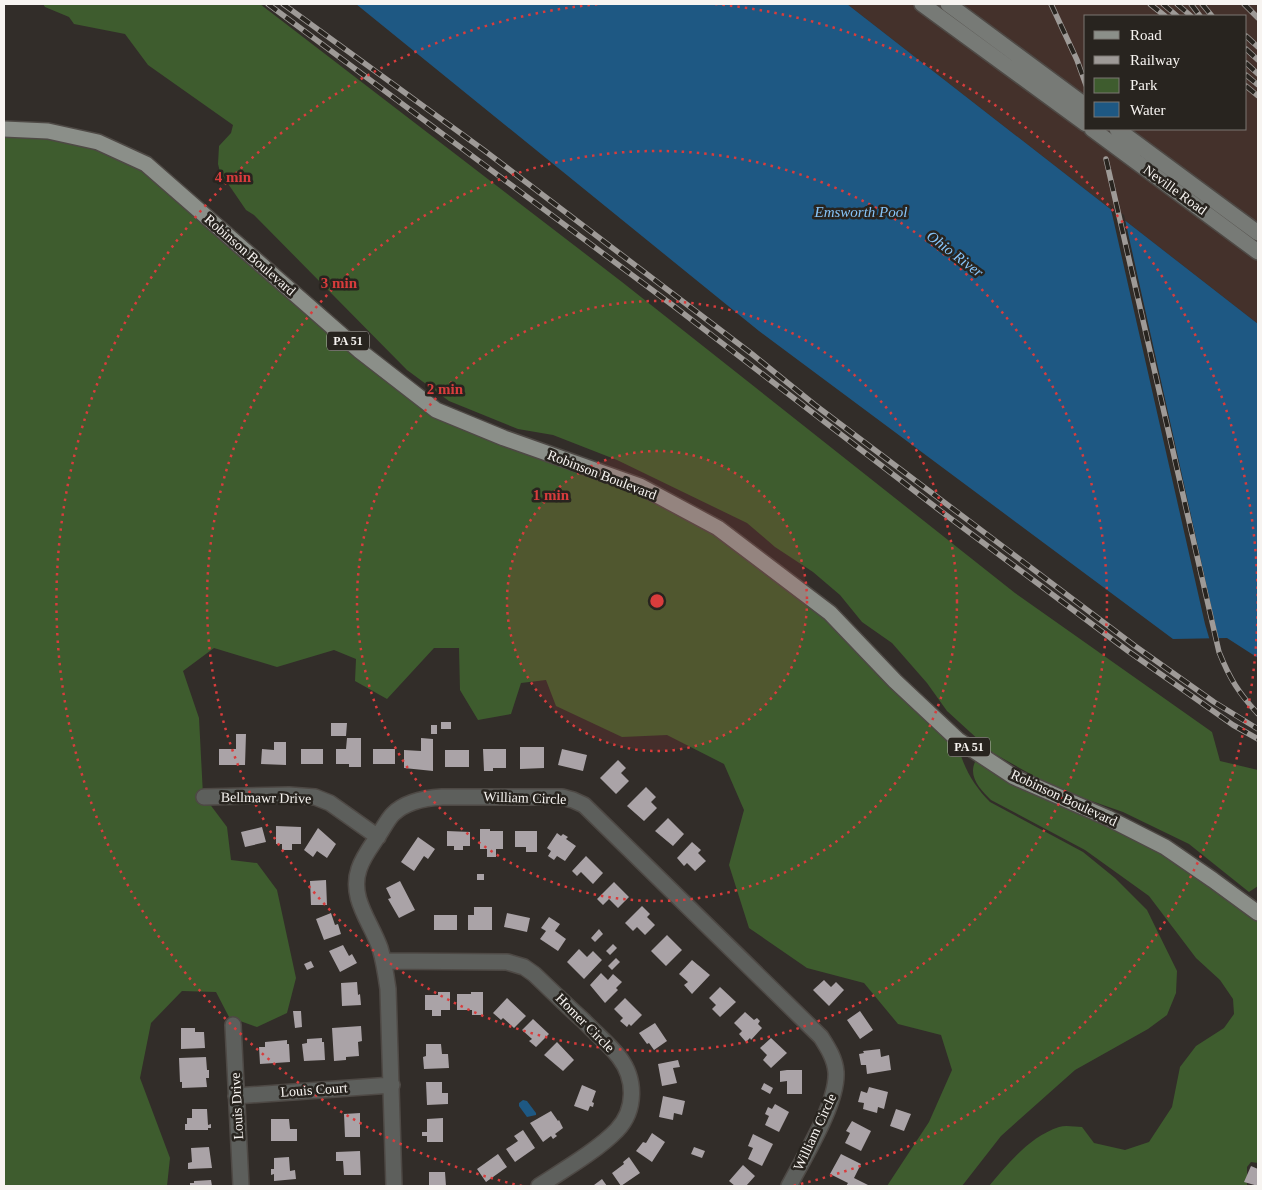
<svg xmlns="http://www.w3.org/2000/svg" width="1262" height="1190" font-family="'Times New Roman',serif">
<rect width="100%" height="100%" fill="#322d29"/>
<path fill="#44312b" d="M847,4H922L1258,252V324Z
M948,4H1258V233L1117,129H1246V16H1086V106Z"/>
<path fill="#3e5c2e" d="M43,4H260L622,282L1015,593L1212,732L1220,761L1258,770V886L1249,892L1189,844L1123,812L1057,789L993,753L947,711L927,683L892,643L862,622L840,595L813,572L775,547L747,523L617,460L553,435L518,429L449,401L407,370L254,215L246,210L220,172L218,164L219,146L231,133L233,125L148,65L125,34L74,24L69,17L45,7Z
M4,132L98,145L145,168L430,414L639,490L716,531L827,616L957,741C962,765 973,785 990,802L1083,852L1115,878L1147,910L1177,971L1176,993L1167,1015L1148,1029L1075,1070L1001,1136L962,1186H887L929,1122L952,1070L941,1035L898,1024L864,983L807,968L749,928L729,865L744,810L724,764L667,735L622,737L556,706L546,680L521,683L511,714L478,720L460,690L459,648H434L387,699L355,681L356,659L334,650L277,667L214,648L183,671L199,718L203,795L227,827L231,860L257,863L277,890L296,978L287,1013L257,1027L229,1017L216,992L182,991L151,1023L140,1078L170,1158L167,1186H4Z
M976,760L1164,848L1258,916V1163L1251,1162L1247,1167V1186H989C1009,1163 1029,1137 1059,1127C1066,1125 1075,1127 1082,1127L1094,1143L1125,1150L1149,1142L1172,1107L1180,1067L1196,1046L1224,1028L1234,1014L1233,999L1220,980L1196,958L1149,896L1085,850L991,800C980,789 967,776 976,760Z"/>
<path fill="#1e5883" d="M356,4H847L1258,324V658L1227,638L1173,639L759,331Z
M523,1100L527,1101L536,1113V1115L527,1117L519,1106V1103Z"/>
<path fill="#322d29" d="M1110,205L1124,215L1219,641H1210L1205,624Z"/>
<path fill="#aaa3a7" d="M441,722H451V729H441Z
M331,723H347L346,736H331Z
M431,725H437V734H431Z
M236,734H246L245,765H219V749H236Z
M347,738H361V767H349V764H336V749H346Z
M421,738L433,739V771L404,768V750L421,751Z
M274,742H286V765L261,764L262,749L274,750Z
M520,747H544V768L520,769Z
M301,749H323V764H301Z
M373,749H395V764H373Z
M483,749H506V768H493V771H484Z
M562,749L587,755L583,771L558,765Z
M445,750H469V767H445Z
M618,760L626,768L621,773L629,781L616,794L600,778Z
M646,787L656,797L651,802L657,808L644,821L627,806Z
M668,818L684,834L673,846L655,831Z
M276,826L301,827V844H292V850H282V844H276Z
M262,827L266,842L245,847L241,832Z
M318,828L336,844L327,858L317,851L313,857L304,850Z
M480,829H490V831H503V849H496V857H487V849H480Z
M447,831L470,832V846H463V850H454V846H447Z
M515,831H537V852H526V847H515Z
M557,833L561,836L563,834L568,837L566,839L576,846L565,861L557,856L554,860L548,856L551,851L547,848Z
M418,837L435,849L428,859L424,856L414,871L401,862Z
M692,842L701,850L698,853L706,861L695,871L687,863L684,866L677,858Z
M586,856L603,873L593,884L581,872L577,876L572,871Z
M477,874H484V880H477Z
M326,880L327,905H311L310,881Z
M400,881L415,910L399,918L388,899L391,898L386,888Z
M614,882L629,897L618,908L609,899L603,905L597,899Z
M642,906L650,914L647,917L655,925L645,935L637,927L633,931L625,923Z
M474,907H492V930H468V915H474Z
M331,913L335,925L338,924L341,934L324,940L316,919Z
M507,913L530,918L527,932L504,927Z
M434,915H457V930H434Z
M549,917L560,924L555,931L566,939L558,951L540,939L546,931L541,928Z
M599,929L603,934L595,942L591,938Z
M667,935L682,950L666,966L651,951Z
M613,944L617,948L610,955L606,951Z
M343,945L349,956L352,954L357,963L340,972L329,951Z
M579,949L587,957L593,951L602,960L584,979L567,962Z
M616,958L620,962L612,970L608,966Z
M692,960L710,975L692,994L684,985L688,982L679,974Z
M311,961L314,967L307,970L304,964Z
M601,973L608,980L613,974L622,982L616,988L618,990L605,1003L590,985Z
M824,980L831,987L836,982L844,990L829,1006L813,990Z
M357,982L358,995L360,994L361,1005L342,1006L341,983Z
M720,987L736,1002L720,1017L712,1009L716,1005L709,998Z
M438,992H450V1010H441V1016H432V1010H425V995H438Z
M471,992H483V1015H472V1010H457V994H471Z
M507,998L526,1016L514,1028L503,1018L501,1020L493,1013Z
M625,998L642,1015L631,1026L629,1024L627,1027L620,1021L623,1018L614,1009Z
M293,1011H301L302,1027L295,1028Z
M860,1011L873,1030L860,1039L847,1020Z
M745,1012L754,1020L757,1018L760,1021L758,1024L762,1028L751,1040L750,1038L746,1042L739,1034L742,1031L734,1023Z
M533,1019L549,1034L536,1047L529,1041L532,1039L522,1030Z
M655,1023L667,1041L654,1050L649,1043L647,1044L639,1033Z
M361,1026L362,1041L358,1042L359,1056L346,1057V1060L334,1061L332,1028Z
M181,1028H195V1032H204L205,1048L181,1049Z
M322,1038V1042H324L325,1060L304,1061L302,1044L307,1043V1039Z
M771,1038L787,1053L771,1068L763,1060L767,1055L760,1048Z
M287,1040V1044H289L290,1062L260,1064L259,1047H265V1042Z
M557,1042L574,1060L563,1071L544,1055Z
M426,1044H441L442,1054H448L449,1068L424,1069L423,1057L426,1056Z
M880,1049L881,1057L889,1055L891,1070L867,1074L866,1065H861L859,1054L864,1053L863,1051Z
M206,1057L207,1070H209V1078H206L207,1087L182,1088V1082H180L179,1058Z
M678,1060L680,1067L673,1068L677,1083L662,1086L658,1064Z
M787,1070H802V1094H787V1081L780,1082V1071Z
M426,1082H442V1093H448V1104L427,1105Z
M764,1083L773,1088L770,1094L761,1089Z
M582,1085L596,1091L592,1102L594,1103L593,1107L590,1106L588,1111L574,1106Z
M869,1087L888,1092L884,1109L878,1107L877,1113L863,1109L864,1103L858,1102L861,1091L867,1093Z
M663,1096L685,1101L682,1115L674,1113L673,1120L659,1117Z
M775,1104L789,1112L779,1132L765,1125L769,1116L765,1114L768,1107L772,1109Z
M192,1109H207L208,1125L211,1124V1128H208V1130H185V1124H187V1118H192Z
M896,1109L911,1114L904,1131L890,1126Z
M551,1111L558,1121L559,1120L563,1128L555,1134L557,1136L553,1139L551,1136L543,1142L530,1123Z
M360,1113V1137H345L344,1114Z
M443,1118V1142H427V1136H422V1132H427V1119Z
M271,1119H289L290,1129H297V1141H271Z
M852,1121L871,1131L861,1151L845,1143L850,1133L846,1131Z
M523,1130L535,1148L515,1162L506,1149L518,1141L514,1136Z
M652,1133L665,1142L652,1162L636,1151L643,1142L646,1143Z
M753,1134L773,1144L762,1166L748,1159L753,1148L748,1146Z
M209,1147L212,1168L188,1169V1163L192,1162L191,1148Z
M694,1147L705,1151L702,1158L691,1154Z
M360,1151L361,1175H344L343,1161H336V1152Z
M498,1154L507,1167L486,1182L477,1169Z
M841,1154L861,1164L854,1178L870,1186H846L848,1183L830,1174Z
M289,1157L290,1171L295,1170L296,1179L274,1181V1174L271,1175V1169H274V1158Z
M629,1157L640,1173L621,1186L612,1173L624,1164L623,1162Z
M743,1165L755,1176L746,1186H735L729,1181Z
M1251,1166L1258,1169V1186L1244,1182Z
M429,1172H445L446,1186H429Z
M602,1179L607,1186L594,1185Z
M211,1180L212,1186H190V1183H194V1181Z"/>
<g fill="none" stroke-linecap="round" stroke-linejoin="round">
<defs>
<path id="street" d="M204,797L289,795L315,797L330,803L378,837
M384,961L507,962L524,967L534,974C551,990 567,1006 584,1021C595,1033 609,1044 619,1057C636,1079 636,1110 617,1130C598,1150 562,1171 539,1186
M233,1025L241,1186
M236,1096L392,1085
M394,1186L388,989C386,975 384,961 380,948C371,922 349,898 359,869C363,856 373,844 380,833C384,827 388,819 393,814C406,801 425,798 442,797H562L573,800L584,805L821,1037C828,1048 835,1059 836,1072C838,1103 804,1157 789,1186"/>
<path id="secondary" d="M922,4L1086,124
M948,4L1086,106
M1092,129L1258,252
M1117,129L1258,233"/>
<path id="primary" d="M4,129L48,131L98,142L146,164L360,351L436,410L504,438L640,486L718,528L830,613L895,681L958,740L1014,777L1108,818L1165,847L1213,880L1258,913"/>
</defs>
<use href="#street" stroke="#4e4945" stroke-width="18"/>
<use href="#secondary" stroke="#4e4945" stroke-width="18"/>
<use href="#primary" stroke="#4e4945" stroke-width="18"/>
<use href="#street" stroke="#5d5f5c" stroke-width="15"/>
<use href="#secondary" stroke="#777a76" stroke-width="15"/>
<use href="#primary" stroke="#8b8f89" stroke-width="15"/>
<defs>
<path id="rail" d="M268,4L675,307L938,509L1128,651L1233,725L1258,739
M283,4L485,151L752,354L815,405L1135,646L1214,702L1258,729
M1051,4L1077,60L1086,85
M1150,4L1165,16
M1163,4L1177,16
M1177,4L1191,16
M1191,4L1200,16
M1202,4L1212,16
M1244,4L1258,18
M1246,36L1258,47
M1246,49L1258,60
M1246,63L1258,74
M1246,75L1258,85
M1246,86L1258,96
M1106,159L1219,652C1230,679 1238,692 1258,714"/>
</defs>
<use href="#rail" stroke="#9e9a97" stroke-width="5.5"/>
<use href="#rail" stroke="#28241f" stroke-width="4" stroke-dasharray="11" stroke-linecap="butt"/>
</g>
<circle cx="657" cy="601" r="150" fill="#d93c3c" fill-opacity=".12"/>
<g fill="none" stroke="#d93c3c" stroke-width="2.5" stroke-dasharray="2.5 5">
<circle cx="657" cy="601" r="150"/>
<circle cx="657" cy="601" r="300"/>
<circle cx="657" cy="601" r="450"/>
<path d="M522 1186A600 600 0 0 1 599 4M715 4A600 600 0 0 1 792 1186"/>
</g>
<g text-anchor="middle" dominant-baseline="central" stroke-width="5" stroke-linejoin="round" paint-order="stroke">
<g fill="#28241f" stroke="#b9b6b2" stroke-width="1">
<rect x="327" y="331.5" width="42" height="19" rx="4"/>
<rect x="948" y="737.5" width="42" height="19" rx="4"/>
</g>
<g font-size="12" font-weight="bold" fill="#f7f4f1">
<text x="348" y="341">PA 51</text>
<text x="969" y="747">PA 51</text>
</g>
<g font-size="14" fill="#f7f4f1" stroke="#28241f">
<text transform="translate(1175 190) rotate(36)">Neville Road</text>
<text transform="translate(250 255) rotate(41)">Robinson Boulevard</text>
<text transform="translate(602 475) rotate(21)">Robinson Boulevard</text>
<text transform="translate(266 798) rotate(1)">Bellmawr Drive</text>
<text transform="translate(525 798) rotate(2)">William Circle</text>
<text transform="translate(1064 798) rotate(25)">Robinson Boulevard</text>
<text transform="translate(585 1023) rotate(45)">Homer Circle</text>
<text transform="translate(314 1090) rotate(-4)">Louis Court</text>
<text transform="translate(237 1106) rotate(-93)">Louis Drive</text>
<text transform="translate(815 1132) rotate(-65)">William Circle</text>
</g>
<g font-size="15" font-style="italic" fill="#87c5f9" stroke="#28241f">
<text x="861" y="212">Emsworth Pool</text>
<text transform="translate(955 254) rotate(37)">Ohio River</text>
</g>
</g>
<circle cx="657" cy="601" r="8" fill="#d93c3c" stroke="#28241f" stroke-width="2.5"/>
<g font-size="15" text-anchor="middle" font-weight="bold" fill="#d93c3c" stroke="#28241f" stroke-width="5" stroke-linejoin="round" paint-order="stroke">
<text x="233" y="182">4 min</text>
<text x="339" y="288">3 min</text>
<text x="445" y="394">2 min</text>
<text x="551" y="500">1 min</text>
</g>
<rect width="1262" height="1190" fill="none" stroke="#f7f4f1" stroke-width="10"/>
<rect x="1084" y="15" width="162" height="115" fill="#28241f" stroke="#7b7773"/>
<rect x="1094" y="31" width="25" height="8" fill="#8b8f89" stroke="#7b7773"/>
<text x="1130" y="40" font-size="15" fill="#f7f4f1">Road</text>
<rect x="1094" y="56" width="25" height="8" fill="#9e9a97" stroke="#7b7773"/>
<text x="1130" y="65" font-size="15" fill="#f7f4f1">Railway</text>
<rect x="1094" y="78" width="25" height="15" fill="#3e5c2e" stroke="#7b7773"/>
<text x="1130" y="90" font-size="15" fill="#f7f4f1">Park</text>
<rect x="1094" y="102" width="25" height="15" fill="#1e5883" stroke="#7b7773"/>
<text x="1130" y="115" font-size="15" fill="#f7f4f1">Water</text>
</svg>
